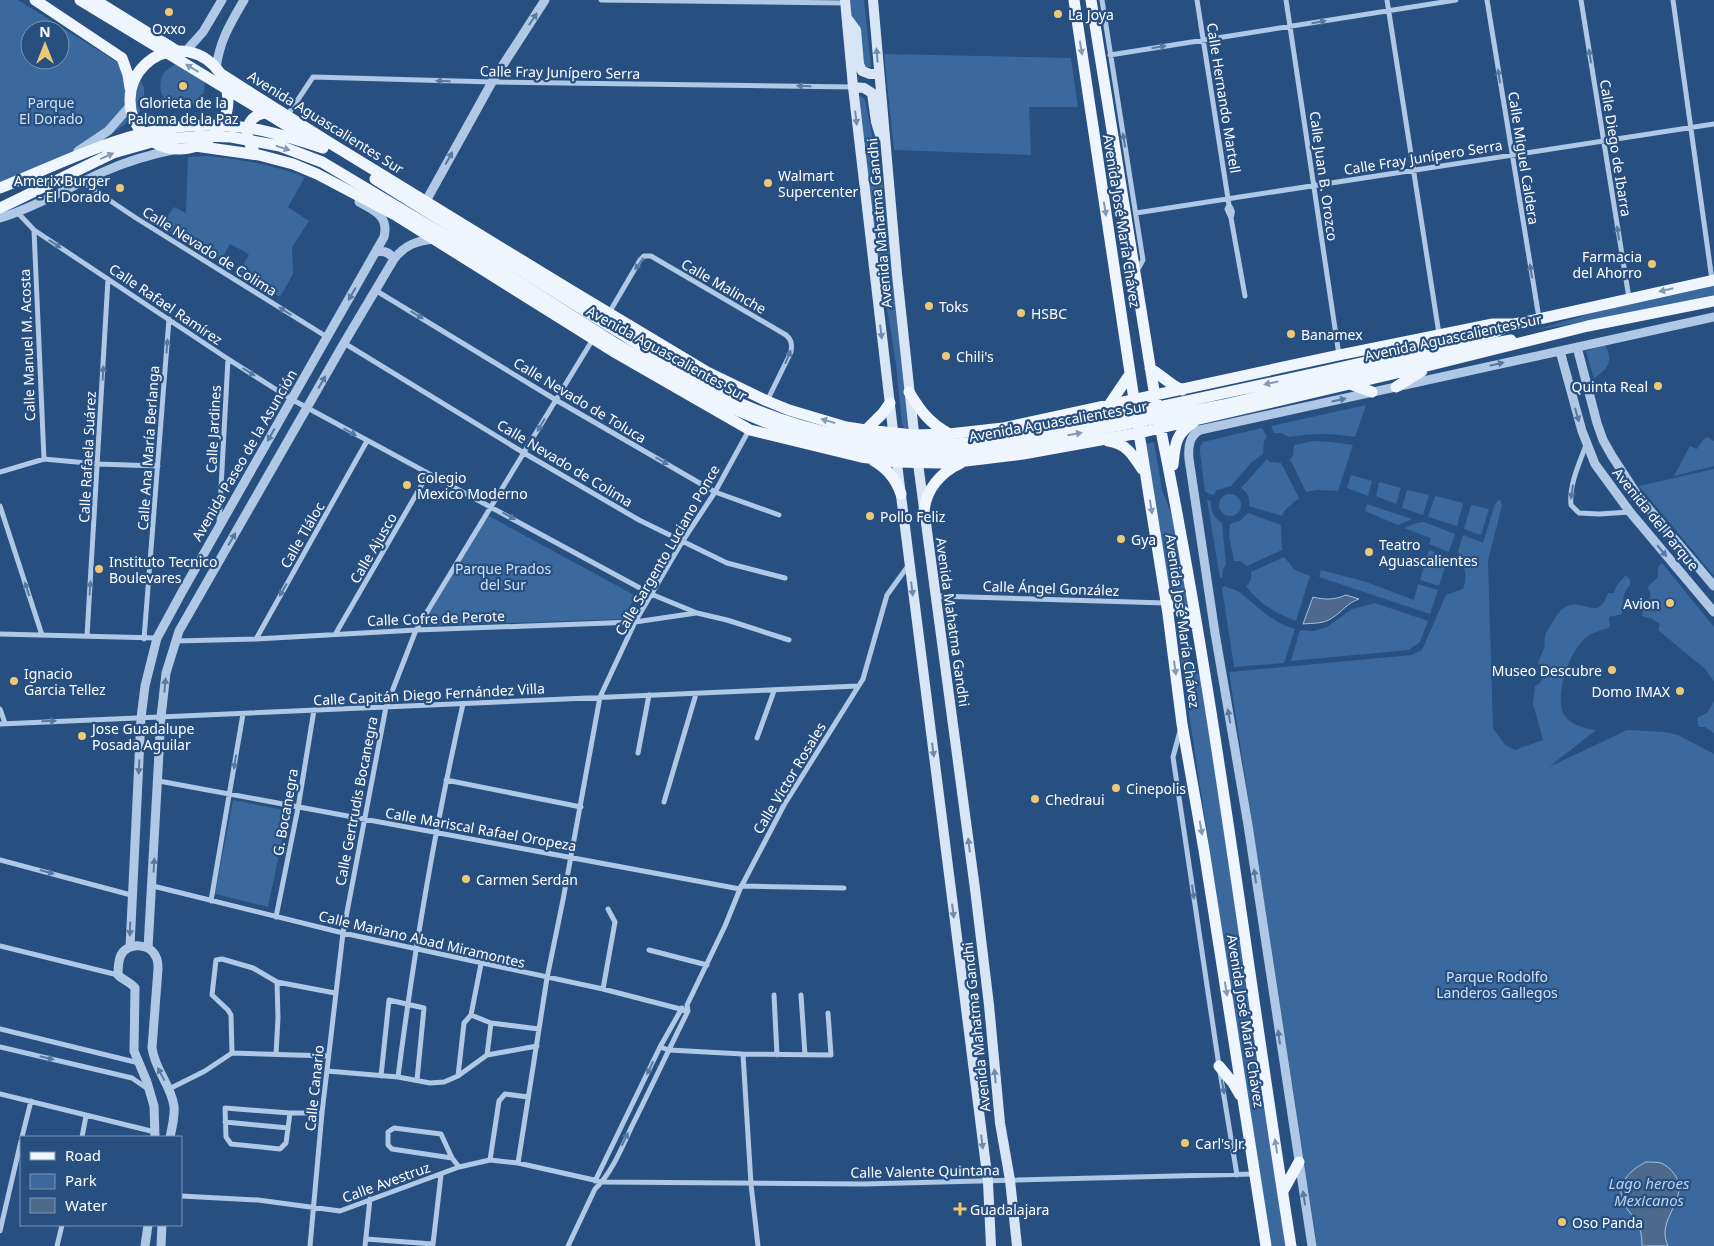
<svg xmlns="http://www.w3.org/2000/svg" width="1714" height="1246" font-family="'Noto Sans',sans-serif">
<rect width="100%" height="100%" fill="#274f80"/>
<path fill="#3c699d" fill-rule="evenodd" d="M0,0H18L138,75L144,88V98L140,111L124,125L93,147L0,185ZM30,30H60V60H30Z
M850,0H864L871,67H865L858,31L851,18Z
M884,54L1071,58L1078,107H1029L1031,155L894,150Z
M180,63L204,78C211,118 154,115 161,80C163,70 171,66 180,63Z
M860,96L864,98L865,101L883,184L893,263L909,428H904L902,424L896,365L890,325L880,276L857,97Z
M207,156C241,159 273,165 305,177L288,207L309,221L292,247L293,274L280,297L240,271L249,254L230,244L221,260L161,226L174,207L186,213L188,157Z
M1714,285V295L1615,317L1535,330L1613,307Z
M1605,345C1614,363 1608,367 1594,379L1586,351Z
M1366,405L1355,437C1331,433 1314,433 1289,437L1281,433H1274L1271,426Z
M1262,428L1267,437L1264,441L1263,454L1252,462L1231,486L1217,490L1213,495L1205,492L1200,452V447L1203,442Z
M1707,437L1714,441V466L1674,476L1690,446L1697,449L1703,440Z
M1314,441L1331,442L1353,445L1338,491L1317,490L1306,492L1290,459L1293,456L1294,445Z
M1154,442L1162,490L1180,537L1192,607L1167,598L1145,444Z
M1267,459L1270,462L1281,463L1299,498L1285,510L1282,516L1249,506C1250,498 1248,493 1241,488Z
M1714,469V576L1639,486Z
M1351,475L1372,481L1368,496L1347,488Z
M1379,482L1401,488L1396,504L1376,496Z
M1407,490L1429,495L1423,515L1402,508Z
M1219 505a11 11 0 1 1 22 0a11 11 0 1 1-22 0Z
M1435,496L1463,503L1457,526L1428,517Z
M1500,499L1502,506L1488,560L1493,728L1505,745L1515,750L1543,740L1533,704L1535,686L1539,684L1544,676V667L1538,663C1540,658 1542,653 1544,648C1545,644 1544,640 1545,636C1546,632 1558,613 1561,610C1582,592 1597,626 1608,593H1614L1617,585L1626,575L1630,580V585C1622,592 1623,604 1622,614L1609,617L1610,627C1603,630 1594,632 1588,636C1570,648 1555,693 1563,713C1568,724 1585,729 1596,730L1549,767L1627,730L1666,732L1678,735L1714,754V1246H1317L1229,672L1412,655L1422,650L1446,595L1463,589C1468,577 1464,564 1458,552L1463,535L1483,543L1495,504Z
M1207,500L1211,501C1210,510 1214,518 1222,523L1226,565L1223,569L1222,578H1220Z
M1367,504L1412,519L1398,525L1365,511Z
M1471,505L1489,509L1481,535L1464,529Z
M1248,513L1281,525L1282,550L1247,566L1240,561H1234L1229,537L1230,524L1240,521Z
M487,515L636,596L622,619L419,626Z
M1424,522L1455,534L1449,552L1429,544L1431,538L1404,528L1417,523Z
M1429,550L1448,558L1439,586L1420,580Z
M1284,557L1295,570L1310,576L1296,621C1277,614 1258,603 1246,586C1251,583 1252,577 1251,572Z
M1662,563L1714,627V681L1704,668L1658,630L1660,624L1652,619L1642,616L1643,607C1651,602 1653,594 1647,587L1658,577V567Z
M1321,570L1366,582L1414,600L1418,584L1438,590L1430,614L1319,577Z
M1225,586C1229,589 1235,589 1239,592C1258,606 1270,622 1295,629L1284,663L1234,667L1222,588Z
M1375,603L1428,621L1420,642L1409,650L1291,661L1300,630L1314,631L1327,627L1352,609Z
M1184,621L1190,659L1203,682L1291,1246H1270L1175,622Z
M1714,701V733L1705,727H1699L1697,718L1707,713Z
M233,800L288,811L268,907L215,894Z"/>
<path fill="#4d6a8c" stroke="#a3c3e6" d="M1346,595L1359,599C1347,603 1342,612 1332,618C1324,624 1313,623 1303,624L1313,597C1325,600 1334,600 1346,595Z
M1646,1162C1651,1162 1656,1162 1661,1163C1671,1167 1681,1180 1679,1191C1676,1210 1658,1225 1668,1246H1642C1642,1238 1641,1229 1637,1222C1634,1217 1629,1212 1625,1206C1614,1186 1628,1171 1646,1162Z"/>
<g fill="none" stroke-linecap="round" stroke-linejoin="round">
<path stroke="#aec8e5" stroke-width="5" d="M601,0L846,3
M1102,0L1143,260L1137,271
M1197,0L1229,205C1233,210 1233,212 1231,218
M1286,0L1339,355
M1387,0L1439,334
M1487,0L1539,318
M1581,0L1629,298
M1673,0L1712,280
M1110,55L1456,0
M287,116L313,77L492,82L853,87
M82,182L136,218L327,337
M1229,205L1227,209L1231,218L1245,296
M18,213L34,230L228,359L291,399L651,594L697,613L727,620L789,640
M1136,213L1714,124
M34,230L44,459
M375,290L556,400L715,492L779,515
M609,313L640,260L644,256H651L786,335C792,340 792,345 791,352L767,401
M344,343L524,453L639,520L727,563L785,578
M1586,445C1579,464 1569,485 1571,505L1579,513L1599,514L1630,512
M0,472L44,459L98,464L158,466
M0,506L42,635
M219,524L228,359
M937,596L1165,603
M336,633L428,474
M0,634L157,638
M87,636L108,279
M144,639L169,319
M256,639L367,441
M176,641L256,639L416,630L635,622L696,613
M0,709L5,723
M0,724L858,686
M1180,731L1173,757L1219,1066L1237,1175
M757,738L774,691
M638,753L649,695
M446,780L581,807
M159,781L740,889
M664,802L696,694
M0,860L131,895
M153,886L343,933L603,989L688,1011
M741,886L844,888
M211,901L243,714
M276,917L298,808L314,710
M0,946L118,975
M649,950L707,965
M603,989L615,922L608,909
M774,995L777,1055
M801,995L805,1055
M471,1015L491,1023L539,1029
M0,1029L139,1063
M0,1047L132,1078L148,1089
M660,1047L669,1050L743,1054L831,1055L828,1013
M232,1053L231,1015L228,1010L212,995L216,960L222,959L253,968L277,982L335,993
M232,1053L328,1056
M276,1054L278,1018L277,982
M743,1054L751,1184L758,1246
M487,1055L491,1023
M327,1071L398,1077L430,1083L444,1082L458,1076L487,1055L537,1046
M381,1076L389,1000L424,1008L417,1080
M458,1076L464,1023L471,1015L481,964
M398,1077C414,952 435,827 463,704
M169,1089L205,1071L232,1053
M0,1094L155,1132
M290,1113L286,1143L280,1149L231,1144L226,1137L225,1108L290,1113H322
M225,1122L288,1128
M22,1137L31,1101
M82,1137L86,1116
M452,1158L392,1149L388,1145V1132L394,1128L441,1134L452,1158L459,1167
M490,1160L499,1101L505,1094L528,1097
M518,1163L547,978L563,900L600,697L635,622L682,542L715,492L749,430
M595,1181L660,1047L682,1008
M181,1196L258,1200L340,1211L459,1167L490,1160L518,1163L603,1182L864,1184L1254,1174
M0,1231L21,1141
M366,1239L433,1244L441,1175
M57,1246L62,1225
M310,1246L322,1113L343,933L386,707L416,630L593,339
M365,1246L370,1199
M568,1246L595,1189C612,1173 622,1147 632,1126C651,1088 669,1049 688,1011L687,1005L725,926L740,889L784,805L863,679L887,595L908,566"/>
<path stroke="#aec8e5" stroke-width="9" d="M185,52L203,32L222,0
M216,68C220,40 230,24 244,0
M78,151L108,131L130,106
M426,201L492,82L545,0
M0,218C36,207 69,187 103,172C127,161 152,154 177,149
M376,252C384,250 390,253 394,259
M1577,347L1597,423L1603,440L1612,456L1638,496L1714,586
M1560,351L1582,431L1595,464L1630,512L1714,612
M130,947L141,718L145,686L157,638L182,592L384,237C389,216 375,211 359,202
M148,948L161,717L166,673L179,631L344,343L394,259C405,245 416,241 434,239
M155,1137L154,1106L147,1082L134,1051L135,988C130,982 123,980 118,975C118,968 118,961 121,955C128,942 150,943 156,957C158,960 158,965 158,969L152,1048C155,1070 171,1085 174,1106C175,1116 172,1128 170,1137
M145,1246L148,1225
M161,1246L162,1225
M1312,1246L1248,825L1215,633L1189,459C1188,447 1189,436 1200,430L1714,317"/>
<path stroke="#d8e5f5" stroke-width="10" d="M845,0L853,87L894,439
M873,0L897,274L915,442
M847,18L856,30L859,64L862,71L870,74H879
M853,87L864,88L872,93L876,122L880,135
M896,456L988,1182L991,1246
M917,456L975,889L989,1005L1000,1123L1010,1180L1017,1246"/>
<path stroke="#eff5fd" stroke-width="11" d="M35,0L122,58L128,75L130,88
M95,0L177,51
M1074,0L1135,406
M1091,0L1156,403
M130 100a49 49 0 1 1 98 0a49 49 0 1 1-98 0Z
M221,74L330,143L572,291L707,372L767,401L789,410L846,427L866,430L914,435L949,434L1003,428L1339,355L1493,324H1514L1539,319L1714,280
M195,146L259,155L293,164L317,174L397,216L616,353L750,430L861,457L897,462L938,463L966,461L1023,454L1139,433L1431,365L1588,326L1714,301
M253,149C240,131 250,111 272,113
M375,179L649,351
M1455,341L1495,332L1510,325
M1150,368L1173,385L1182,390
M1350,384L1372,392
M1396,387L1422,371
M909,392C920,410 929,423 948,433
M1109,405L1130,374
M1159,421C1215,694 1247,971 1291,1246
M1138,427L1168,614L1182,724L1204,850L1266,1246
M866,430L883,413L890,403
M1108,441C1126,443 1133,455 1142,469
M874,461C888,469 896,479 901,494
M1173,465C1175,445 1175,434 1194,422
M924,511C926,489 941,472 961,463
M1166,603L1181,609L1194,623
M1219,1066L1233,1083L1240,1095
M1283,1191L1299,1162"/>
<path stroke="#eff5fd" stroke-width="11" d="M80,0L309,139
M0,188C84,154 155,113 249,128C274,132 299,140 323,148
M0,208L113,153L159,140L202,136L231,137L280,146L322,162L461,245L616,344L727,406L775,426L817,438L865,449L906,453L966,454L1011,447L1223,405L1446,353L1511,340
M649,351C679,370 711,390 744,405C806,432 881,448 948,444C981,443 1012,436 1044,430C1083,423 1121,415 1159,407C1258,386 1357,365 1455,341"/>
</g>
<defs><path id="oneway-solid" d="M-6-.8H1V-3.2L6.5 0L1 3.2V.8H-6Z" transform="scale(1.25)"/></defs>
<g fill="#5679a3">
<use href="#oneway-solid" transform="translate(533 19) rotate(-57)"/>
<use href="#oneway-solid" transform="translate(1319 22) rotate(-9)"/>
<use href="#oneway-solid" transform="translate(1159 47) rotate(-9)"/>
<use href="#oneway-solid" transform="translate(1590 56) rotate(-99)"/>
<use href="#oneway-solid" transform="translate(1499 76) rotate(-99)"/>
<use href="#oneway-solid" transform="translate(443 81) rotate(-178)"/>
<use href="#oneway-solid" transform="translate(804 86) rotate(-179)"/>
<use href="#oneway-solid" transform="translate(1124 140) rotate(-99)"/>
<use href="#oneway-solid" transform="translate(449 158) rotate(-61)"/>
<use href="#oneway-solid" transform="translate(1618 233) rotate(-99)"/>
<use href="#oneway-solid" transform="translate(55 244) rotate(33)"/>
<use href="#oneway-solid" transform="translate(639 264) rotate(126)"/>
<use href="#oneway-solid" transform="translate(1531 271) rotate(-99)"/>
<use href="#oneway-solid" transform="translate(352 294) rotate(120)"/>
<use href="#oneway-solid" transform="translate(285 311) rotate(-148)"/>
<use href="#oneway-solid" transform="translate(417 315) rotate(31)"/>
<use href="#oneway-solid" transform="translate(167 346) rotate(-86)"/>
<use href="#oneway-solid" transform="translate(788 357) rotate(-67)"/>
<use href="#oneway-solid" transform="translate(1497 364) rotate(-13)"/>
<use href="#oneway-solid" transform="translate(249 372) rotate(32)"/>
<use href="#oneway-solid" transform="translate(103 373) rotate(-87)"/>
<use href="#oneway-solid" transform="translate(322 382) rotate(-60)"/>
<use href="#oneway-solid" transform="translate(1339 400) rotate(-12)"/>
<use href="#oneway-solid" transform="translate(1577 415) rotate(74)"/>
<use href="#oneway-solid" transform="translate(541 425) rotate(121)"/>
<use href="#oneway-solid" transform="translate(350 432) rotate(29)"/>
<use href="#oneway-solid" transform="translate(271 435) rotate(119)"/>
<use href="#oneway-solid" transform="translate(662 461) rotate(30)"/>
<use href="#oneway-solid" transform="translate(1572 492) rotate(98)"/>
<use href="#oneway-solid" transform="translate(509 516) rotate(29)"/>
<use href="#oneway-solid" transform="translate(232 539) rotate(-60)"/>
<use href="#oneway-solid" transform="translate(1662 551) rotate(50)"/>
<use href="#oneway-solid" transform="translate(90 588) rotate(-86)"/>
<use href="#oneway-solid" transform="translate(27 589) rotate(-108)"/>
<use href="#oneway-solid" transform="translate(283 590) rotate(120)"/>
<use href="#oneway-solid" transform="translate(165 685) rotate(-85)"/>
<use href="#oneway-solid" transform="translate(1229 716) rotate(-100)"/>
<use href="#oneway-solid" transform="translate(49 721) rotate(-2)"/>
<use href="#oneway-solid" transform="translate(235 762) rotate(99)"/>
<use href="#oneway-solid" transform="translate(139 767) rotate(93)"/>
<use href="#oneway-solid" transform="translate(154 865) rotate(-87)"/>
<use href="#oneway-solid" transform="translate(47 872) rotate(15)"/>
<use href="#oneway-solid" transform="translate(1255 876) rotate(-98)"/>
<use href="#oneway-solid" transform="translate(1193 892) rotate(82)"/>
<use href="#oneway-solid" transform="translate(130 929) rotate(92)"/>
<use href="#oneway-solid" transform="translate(1279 1037) rotate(-98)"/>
<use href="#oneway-solid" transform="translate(47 1058) rotate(13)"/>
<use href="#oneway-solid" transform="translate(650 1068) rotate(116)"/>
<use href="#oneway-solid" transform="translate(161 1074) rotate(-118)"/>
<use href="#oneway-solid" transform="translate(1223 1087) rotate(80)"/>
<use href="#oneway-solid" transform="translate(625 1139) rotate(-64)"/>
<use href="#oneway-solid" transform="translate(1304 1198) rotate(-99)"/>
</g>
<g fill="#819ab8">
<use href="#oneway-solid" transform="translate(1081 48) rotate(81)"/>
<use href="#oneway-solid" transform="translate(192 68) rotate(-149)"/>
<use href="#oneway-solid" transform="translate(283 148) rotate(18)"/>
<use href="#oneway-solid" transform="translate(107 156) rotate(-24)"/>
<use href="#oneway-solid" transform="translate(1105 209) rotate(81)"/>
<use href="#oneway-solid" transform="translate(1666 290) rotate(167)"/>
<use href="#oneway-solid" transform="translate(1271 383) rotate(168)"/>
<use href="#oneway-solid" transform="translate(828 421) rotate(-164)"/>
<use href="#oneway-solid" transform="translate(1075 434) rotate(-10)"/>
<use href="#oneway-solid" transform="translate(1151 507) rotate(81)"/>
<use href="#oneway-solid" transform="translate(1175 668) rotate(82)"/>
<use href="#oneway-solid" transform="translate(1201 828) rotate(80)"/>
<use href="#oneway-solid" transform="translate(1226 989) rotate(81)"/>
<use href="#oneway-solid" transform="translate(1276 1146) rotate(-99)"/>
</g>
<g fill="#6e8baf">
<use href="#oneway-solid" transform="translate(877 55) rotate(-95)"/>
<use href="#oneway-solid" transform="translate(856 118) rotate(83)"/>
<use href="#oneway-solid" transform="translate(881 332) rotate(83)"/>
<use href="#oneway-solid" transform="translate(912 589) rotate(83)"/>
<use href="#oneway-solid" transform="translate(933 750) rotate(83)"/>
<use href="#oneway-solid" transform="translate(969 845) rotate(-97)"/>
<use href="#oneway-solid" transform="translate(953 911) rotate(83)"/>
<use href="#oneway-solid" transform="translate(995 1076) rotate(-96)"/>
<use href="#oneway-solid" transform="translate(982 1142) rotate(83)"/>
</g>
<g fill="#edc975" stroke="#274f80" stroke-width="2">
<circle cx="169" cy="12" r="5"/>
<circle cx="1058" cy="14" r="5"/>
<circle cx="183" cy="86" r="5"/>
<circle cx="768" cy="183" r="5"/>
<circle cx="120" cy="188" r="5"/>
<circle cx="1652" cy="264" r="5"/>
<circle cx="929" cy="306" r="5"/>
<circle cx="1021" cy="313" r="5"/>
<circle cx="1291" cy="334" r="5"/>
<circle cx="946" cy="356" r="5"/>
<circle cx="1658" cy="386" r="5"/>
<circle cx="407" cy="485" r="5"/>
<circle cx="870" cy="516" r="5"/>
<circle cx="1121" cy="539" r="5"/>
<circle cx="1369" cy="552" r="5"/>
<circle cx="99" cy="569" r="5"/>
<circle cx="1670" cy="603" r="5"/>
<circle cx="1612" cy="670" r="5"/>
<circle cx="14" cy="681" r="5"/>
<circle cx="1680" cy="691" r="5"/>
<circle cx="82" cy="736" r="5"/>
<circle cx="1116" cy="788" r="5"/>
<circle cx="1035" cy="799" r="5"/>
<circle cx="466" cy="879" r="5"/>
<circle cx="1185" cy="1143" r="5"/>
<path d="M957.5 1201.5h5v5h5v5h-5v5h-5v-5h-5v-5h5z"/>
<circle cx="1562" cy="1222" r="5"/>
</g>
<g text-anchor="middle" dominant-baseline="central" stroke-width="4.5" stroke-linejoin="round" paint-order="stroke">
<g font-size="14" fill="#fff" stroke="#274f80" text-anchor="start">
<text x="1068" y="14">La Joya</text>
<text x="169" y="28" text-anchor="middle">Oxxo</text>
<text x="183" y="102" text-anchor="middle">Glorieta de la<tspan x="183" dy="16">Paloma de la Paz</tspan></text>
<text x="778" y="175">Walmart<tspan x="778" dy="16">Supercenter</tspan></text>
<text x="110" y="180" text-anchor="end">Amerix Burger<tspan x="110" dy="16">- El Dorado</tspan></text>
<text x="1642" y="256" text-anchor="end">Farmacia<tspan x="1642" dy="16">del Ahorro</tspan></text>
<text x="939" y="306">Toks</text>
<text x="1031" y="313">HSBC</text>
<text x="1301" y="334">Banamex</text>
<text x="956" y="356">Chili's</text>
<text x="1648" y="386" text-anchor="end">Quinta Real</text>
<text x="417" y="477">Colegio<tspan x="417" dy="16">Mexico Moderno</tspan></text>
<text x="880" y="516">Pollo Feliz</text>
<text x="1131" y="539">Gya</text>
<text x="1379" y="544">Teatro<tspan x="1379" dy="16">Aguascalientes</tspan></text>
<text x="109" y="561">Instituto Tecnico<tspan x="109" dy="16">Boulevares</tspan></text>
<text x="1660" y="603" text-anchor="end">Avion</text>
<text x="1602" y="670" text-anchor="end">Museo Descubre</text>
<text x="24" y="673">Ignacio<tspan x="24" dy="16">Garcia Tellez</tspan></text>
<text x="1670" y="691" text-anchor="end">Domo IMAX</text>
<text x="92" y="728">Jose Guadalupe<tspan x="92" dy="16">Posada Aguilar</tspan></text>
<text x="1126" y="788">Cinepolis</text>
<text x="1045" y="799">Chedraui</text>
<text x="476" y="879">Carmen Serdan</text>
<text x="1195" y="1143">Carl's Jr.</text>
<text x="970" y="1209">Guadalajara</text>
<text x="1572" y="1222">Oso Panda</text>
</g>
<g font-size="14" fill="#fff" stroke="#274f80">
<text transform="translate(560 72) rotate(1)">Calle Fray Junípero Serra</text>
<text transform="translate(1224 98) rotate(81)">Calle Hernando Martell</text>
<text transform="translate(326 122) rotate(32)">Avenida Aguascalientes Sur</text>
<text transform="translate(1616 148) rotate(81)">Calle Diego de Ibarra</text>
<text transform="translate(1423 157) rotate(-9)">Calle Fray Junípero Serra</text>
<text transform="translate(1524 158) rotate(81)">Calle Miguel Caldera</text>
<text transform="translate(1324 176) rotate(82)">Calle Juan B. Orozco</text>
<text transform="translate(1122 221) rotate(81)">Avenida José María Chávez</text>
<text transform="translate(879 223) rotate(-95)">Avenida Mahatma Gandhi</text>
<text transform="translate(210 251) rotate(32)">Calle Nevado de Colima</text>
<text transform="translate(724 286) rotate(30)">Calle Malinche</text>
<text transform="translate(166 304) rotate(34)">Calle Rafael Ramírez</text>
<text transform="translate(1453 337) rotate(-12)">Avenida Aguascalientes Sur</text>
<text transform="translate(27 345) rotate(-92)">Calle Manuel M. Acosta</text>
<text transform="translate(667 353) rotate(29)">Avenida Aguascalientes Sur</text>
<text transform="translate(580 400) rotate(31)">Calle Nevado de Toluca</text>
<text transform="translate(1058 421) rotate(-10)">Avenida Aguascalientes Sur</text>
<text transform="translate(213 429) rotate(-87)">Calle Jardines</text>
<text transform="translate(148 448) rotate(-86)">Calle Ana María Berlanga</text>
<text transform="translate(244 455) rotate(-60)">Avenida Paseo de la Asunción</text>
<text transform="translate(87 457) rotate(-87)">Calle Rafaela Suárez</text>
<text transform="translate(565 463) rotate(31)">Calle Nevado de Colima</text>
<text transform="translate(1656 519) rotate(51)">Avenida del Parque</text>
<text transform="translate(302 535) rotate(-60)">Calle Tláloc</text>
<text transform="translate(373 548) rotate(-60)">Calle Ajusco</text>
<text transform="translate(667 550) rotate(-60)">Calle Sargento Luciano Ponce</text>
<text transform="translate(1051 588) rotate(2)">Calle Ángel González</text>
<text transform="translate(436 618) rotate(-2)">Calle Cofre de Perote</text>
<text transform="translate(1183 621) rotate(82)">Avenida José María Chávez</text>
<text transform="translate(953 622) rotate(82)">Avenida Mahatma Gandhi</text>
<text transform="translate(429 694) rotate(-3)">Calle Capitán Diego Fernández Villa</text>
<text transform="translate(789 778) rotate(-59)">Calle Víctor Rosales</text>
<text transform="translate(356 801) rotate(-79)">Calle Gertrudis Bocanegra</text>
<text transform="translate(285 812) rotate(-80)">G. Bocanegra</text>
<text transform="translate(481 829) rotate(10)">Calle Mariscal Rafael Oropeza</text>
<text transform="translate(422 939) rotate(13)">Calle Mariano Abad Miramontes</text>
<text transform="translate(1246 1021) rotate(81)">Avenida José María Chávez</text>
<text transform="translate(976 1027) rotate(-96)">Avenida Mahatma Gandhi</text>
<text transform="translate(314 1088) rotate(-84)">Calle Canario</text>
<text transform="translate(925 1171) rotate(-1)">Calle Valente Quintana</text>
<text transform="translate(386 1182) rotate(-20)">Calle Avestruz</text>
</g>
<g font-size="14" fill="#d1e2f5" stroke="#274f80">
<text x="51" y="102">Parque<tspan x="51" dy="16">El Dorado</tspan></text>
<text x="503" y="568">Parque Prados<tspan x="503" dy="16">del Sur</tspan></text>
<text x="1497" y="976">Parque Rodolfo<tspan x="1497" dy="16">Landeros Gallegos</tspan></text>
</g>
<g font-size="15" font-style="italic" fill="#bad2ed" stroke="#274f80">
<text x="1649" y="1183">Lago heroes<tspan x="1649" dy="17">Mexicanos</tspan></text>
</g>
</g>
<rect x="20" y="1136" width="162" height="90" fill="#274f80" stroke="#7d95b3"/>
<rect x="30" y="1152" width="25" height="8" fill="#eff5fd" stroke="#7d95b3"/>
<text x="65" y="1161" font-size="15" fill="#ffffff">Road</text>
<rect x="30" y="1174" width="25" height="15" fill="#3c699d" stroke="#7d95b3"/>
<text x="65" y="1186" font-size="15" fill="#ffffff">Park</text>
<rect x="30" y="1198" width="25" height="15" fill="#4d6a8c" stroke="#7d95b3"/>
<text x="65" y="1211" font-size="15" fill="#ffffff">Water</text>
<g transform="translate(45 45)"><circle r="24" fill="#274f80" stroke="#7d95b3"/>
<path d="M0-4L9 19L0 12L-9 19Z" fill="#edc975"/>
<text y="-8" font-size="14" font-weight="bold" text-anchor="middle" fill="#ffffff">N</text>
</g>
</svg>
